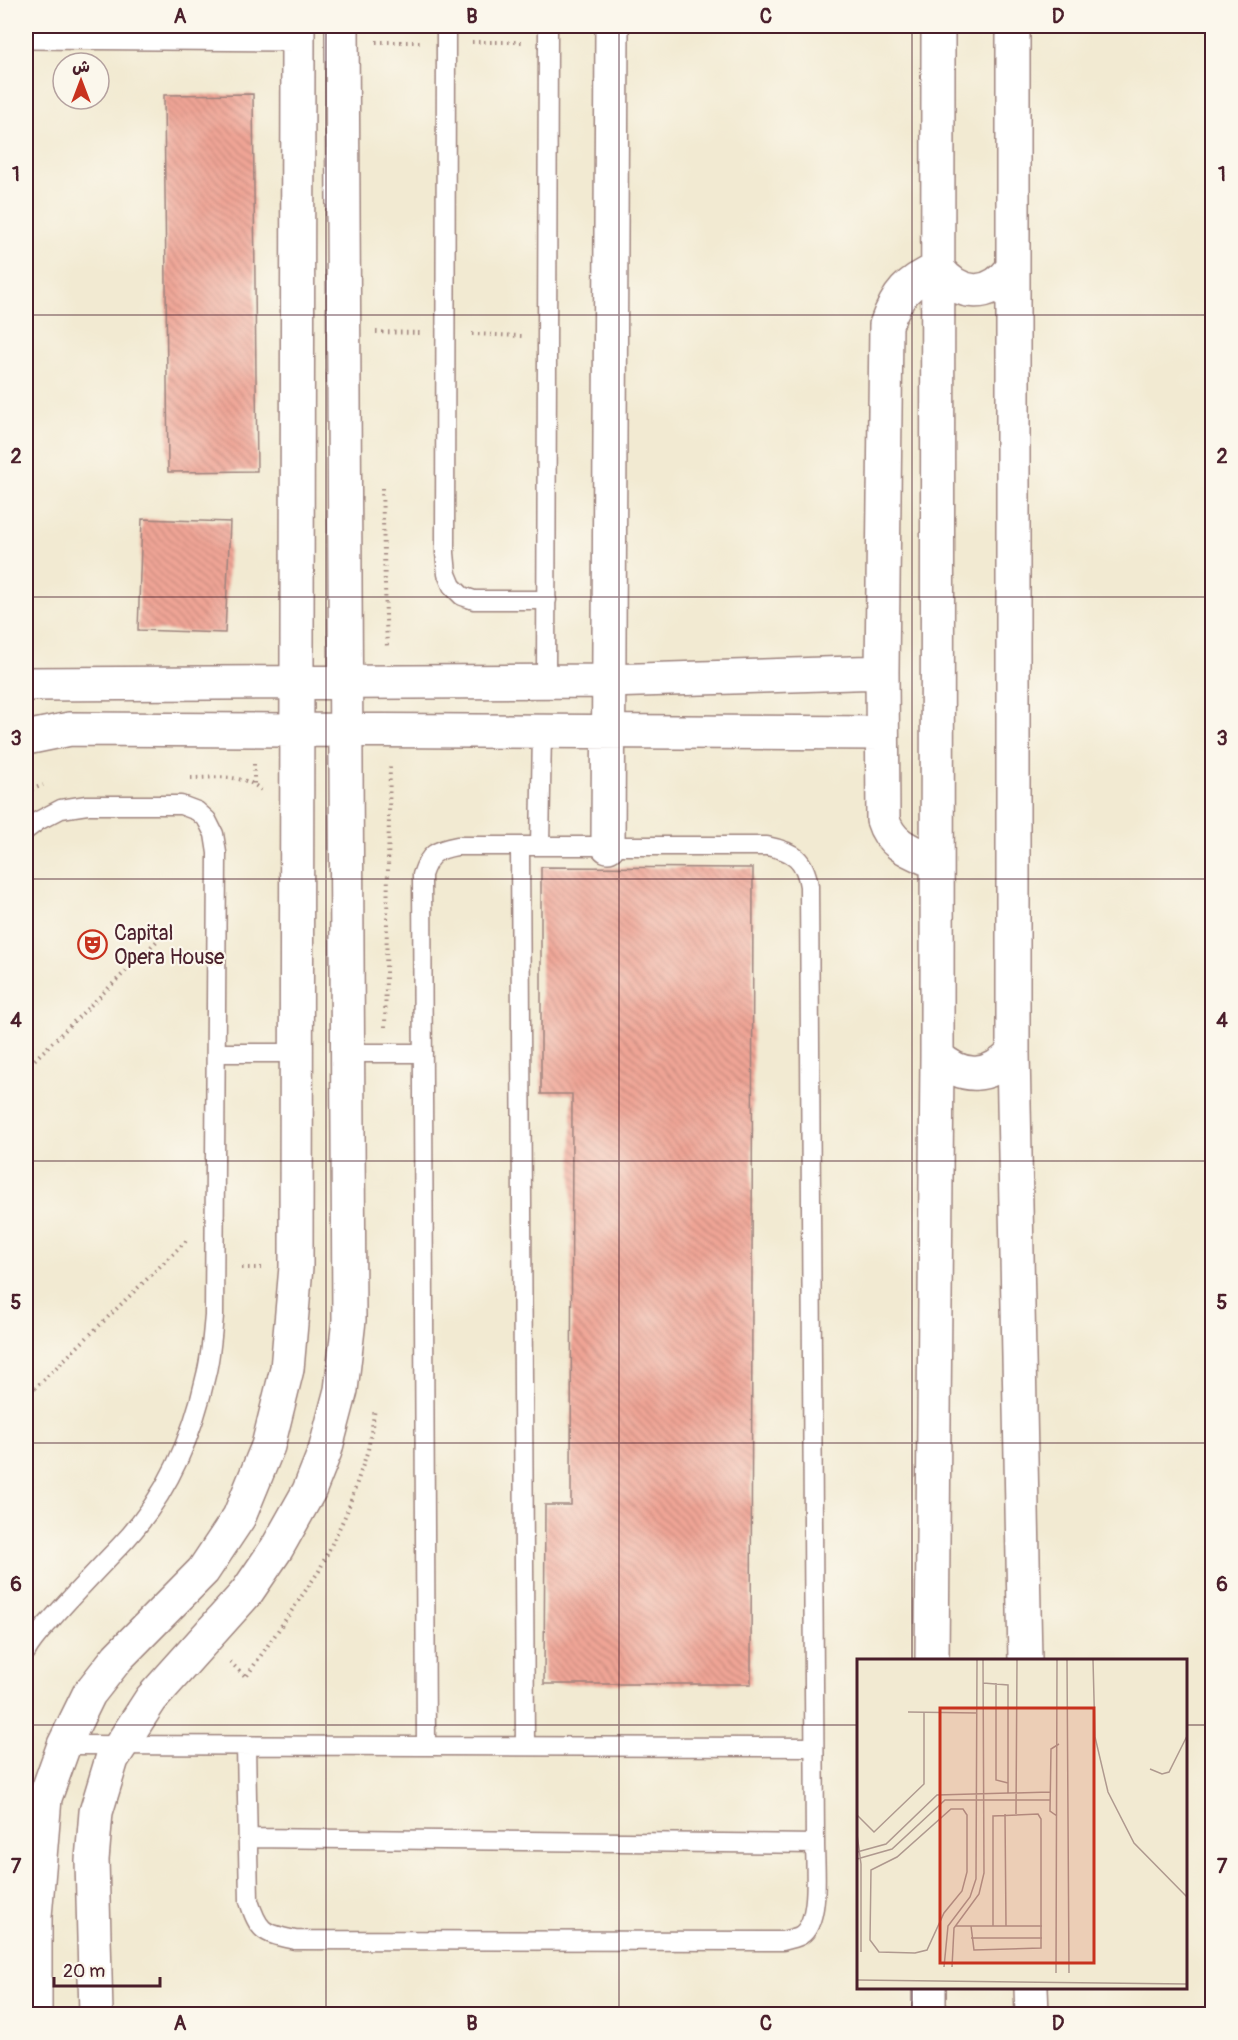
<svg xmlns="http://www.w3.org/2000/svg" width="1238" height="2040" font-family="Pangolin,'Playpen Sans Arabic',sans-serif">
<defs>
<pattern id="building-back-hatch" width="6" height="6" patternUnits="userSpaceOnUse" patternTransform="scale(1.5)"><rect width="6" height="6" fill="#f0a596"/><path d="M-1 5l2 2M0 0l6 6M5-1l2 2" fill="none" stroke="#c4867b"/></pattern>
</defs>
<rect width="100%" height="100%" fill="#fbf7ec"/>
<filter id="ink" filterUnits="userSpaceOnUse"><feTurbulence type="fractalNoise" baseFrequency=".0167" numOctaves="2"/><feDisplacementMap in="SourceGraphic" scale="12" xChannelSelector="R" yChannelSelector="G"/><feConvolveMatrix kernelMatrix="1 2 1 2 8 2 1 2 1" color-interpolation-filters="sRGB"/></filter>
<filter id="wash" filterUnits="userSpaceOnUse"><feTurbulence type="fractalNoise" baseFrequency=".008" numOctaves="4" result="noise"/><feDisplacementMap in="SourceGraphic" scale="24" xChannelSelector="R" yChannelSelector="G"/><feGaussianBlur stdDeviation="1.35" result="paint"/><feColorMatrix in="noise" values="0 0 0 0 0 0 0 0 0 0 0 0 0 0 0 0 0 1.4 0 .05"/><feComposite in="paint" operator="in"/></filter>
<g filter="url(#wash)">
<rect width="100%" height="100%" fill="#f2ead2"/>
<g id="blocks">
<path fill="url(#building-back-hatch)" d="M253,94L257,471L168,472L164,95Z
M142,519L230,522L225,633L138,630Z
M541,867L753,868L751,1684H544L545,1505H571L572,1094H541Z"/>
</g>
</g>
<g filter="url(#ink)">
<use href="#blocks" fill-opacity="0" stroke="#9e847e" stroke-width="1.5"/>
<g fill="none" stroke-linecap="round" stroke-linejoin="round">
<defs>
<path id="lane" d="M446,26L445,553L447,574L452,586L462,596L474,600H547
M546,681L548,26
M26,830L38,821L61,809L87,805H181L197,811L207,820L214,834L217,853L214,1316C212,1335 211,1356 206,1375C192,1439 166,1499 119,1547C96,1571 73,1595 51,1620C42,1630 32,1640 26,1652
M520,846L525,1746
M540,846L542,732
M216,1053H296
M348,1053H423
M64,1745L814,1747
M246,1746L249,1901C259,1933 264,1933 295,1940L783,1941C788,1939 797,1938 801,1935C821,1922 815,1866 815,1844L809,886C805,859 793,851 767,846H457C435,850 429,854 422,875L426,1746
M248,1838L815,1844"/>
<path id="street" d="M1013,26V1053L1025,1660
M26,32L298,34
M26,684L609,681L882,672
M26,738L70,729L882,733
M608,846L612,26
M937,863C914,852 891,847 883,820L882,672L886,325C897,294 908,282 938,269C961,298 990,298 1012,269
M937,1056C963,1080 989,1079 1013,1053
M932,1660L937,1056L938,26
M1031,1988L1032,2014
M35,2014V1916L45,1798L64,1745L89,1694L118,1657L203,1571L239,1517L268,1446L287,1369L296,1267L298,26
M96,2014L92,1860L96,1812L112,1759L151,1699L247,1592L277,1548L309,1491L325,1451L341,1390L349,1320L342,26
M929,2014V1988"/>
</defs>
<use href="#lane" stroke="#9e847e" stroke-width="21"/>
<use href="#street" stroke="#9e847e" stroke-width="36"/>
<path stroke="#9e847e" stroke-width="4" stroke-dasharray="1.5 4.5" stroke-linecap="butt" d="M376,42H420
M472,42H522
M376,332L420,333
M472,334L522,336
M382,488L387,649
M254,764V784
M191,778C214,778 243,773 261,790
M26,792L43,785
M385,1027L390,764
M26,1068L160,938
M242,1268H261
M26,1397L186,1241
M230,1662L246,1677L319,1571L347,1512L368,1450L375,1409"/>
<use href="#lane" stroke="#fff" stroke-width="18"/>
<use href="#street" stroke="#fff" stroke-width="33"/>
</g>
</g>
<path fill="none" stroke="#4a1f2b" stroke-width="1.5" stroke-opacity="0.55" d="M326,26V2014M619,26V2014M912,26V1660M26,315H1212M26,597H1212M26,879H1212M26,1161H1212M26,1443H1212M26,1725H858M1186,1725H1212M912,1988V2014"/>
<defs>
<symbol id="theatre-ring" viewBox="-11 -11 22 22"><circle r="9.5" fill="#fbf7ec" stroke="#c8321e" stroke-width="1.5"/><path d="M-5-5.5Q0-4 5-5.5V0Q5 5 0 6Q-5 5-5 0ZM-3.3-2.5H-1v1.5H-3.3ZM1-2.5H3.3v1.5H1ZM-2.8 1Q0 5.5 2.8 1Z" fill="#c8321e"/></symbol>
</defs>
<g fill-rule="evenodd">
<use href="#theatre-ring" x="76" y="928" width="33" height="33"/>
</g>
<g text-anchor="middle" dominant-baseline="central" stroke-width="4.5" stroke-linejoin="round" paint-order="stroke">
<g font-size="21" fill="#4a1f2b" stroke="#fbf7ec" text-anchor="start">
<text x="114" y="933">Capital<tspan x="114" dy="24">Opera House</tspan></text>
</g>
</g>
<g transform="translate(857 1659)">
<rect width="330" height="330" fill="#f2ead2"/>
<path fill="none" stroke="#af998f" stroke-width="1.5" d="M210,1L212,314M236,1L238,78L251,133L277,184L330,238M126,24L151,26V134M139,24V121L151,124M51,53L120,54M293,110L305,115L312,113L330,77M94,150H106L110,156V213L105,232L87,254L70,291L58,294L22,293L13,281L14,211L40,198ZM148,155L149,267M159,155L160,1M0,156L17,173L67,125V53M200,157L193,152L194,90L202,85M0,175L4,205V293M0,193L29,185L80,136L193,133M0,200L35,190L88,141H193M98,267H185M114,267L117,291L184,289V160L181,155L136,157V267M114,279H185M87,308L91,267L113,238L119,220L120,1M95,308L97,269L122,235L127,214L126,1M199,314L200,1M0,321L330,325"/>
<path fill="#c8321e" fill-opacity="0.15" stroke="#c8321e" stroke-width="3" d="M83,49H237V304H83Z"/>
<rect width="330" height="330" fill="none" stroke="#4a1f2b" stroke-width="3"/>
</g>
<rect width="1238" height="2040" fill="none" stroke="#fbf7ec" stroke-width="66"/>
<g transform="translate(81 81)"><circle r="28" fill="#fbf7ec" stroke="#b4a19f" stroke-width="1.5"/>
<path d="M0-4.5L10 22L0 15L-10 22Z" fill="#c8321e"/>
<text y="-9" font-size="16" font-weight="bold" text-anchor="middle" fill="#4a1f2b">ش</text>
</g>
<path d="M54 1977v9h106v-9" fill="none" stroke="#4a1f2b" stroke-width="3"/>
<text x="63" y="1977" font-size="18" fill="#4a1f2b" stroke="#fbf7ec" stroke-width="4.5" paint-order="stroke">20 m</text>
<rect x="33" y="33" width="1172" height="1974" fill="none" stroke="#4a1f2b" stroke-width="2"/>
<g font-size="20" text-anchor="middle" font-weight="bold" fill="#4a1f2b">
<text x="180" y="23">A</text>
<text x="472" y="23">B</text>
<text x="766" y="23">C</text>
<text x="1058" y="23">D</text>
<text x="16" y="181">1</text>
<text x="1222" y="181">1</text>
<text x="16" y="463">2</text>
<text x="1222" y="463">2</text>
<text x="16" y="745">3</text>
<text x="1222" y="745">3</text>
<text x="16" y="1027">4</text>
<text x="1222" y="1027">4</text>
<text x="16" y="1309">5</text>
<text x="1222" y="1309">5</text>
<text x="16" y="1591">6</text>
<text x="1222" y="1591">6</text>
<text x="16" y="1873">7</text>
<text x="1222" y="1873">7</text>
<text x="180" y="2030">A</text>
<text x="472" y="2030">B</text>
<text x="766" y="2030">C</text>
<text x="1058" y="2030">D</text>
</g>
</svg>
